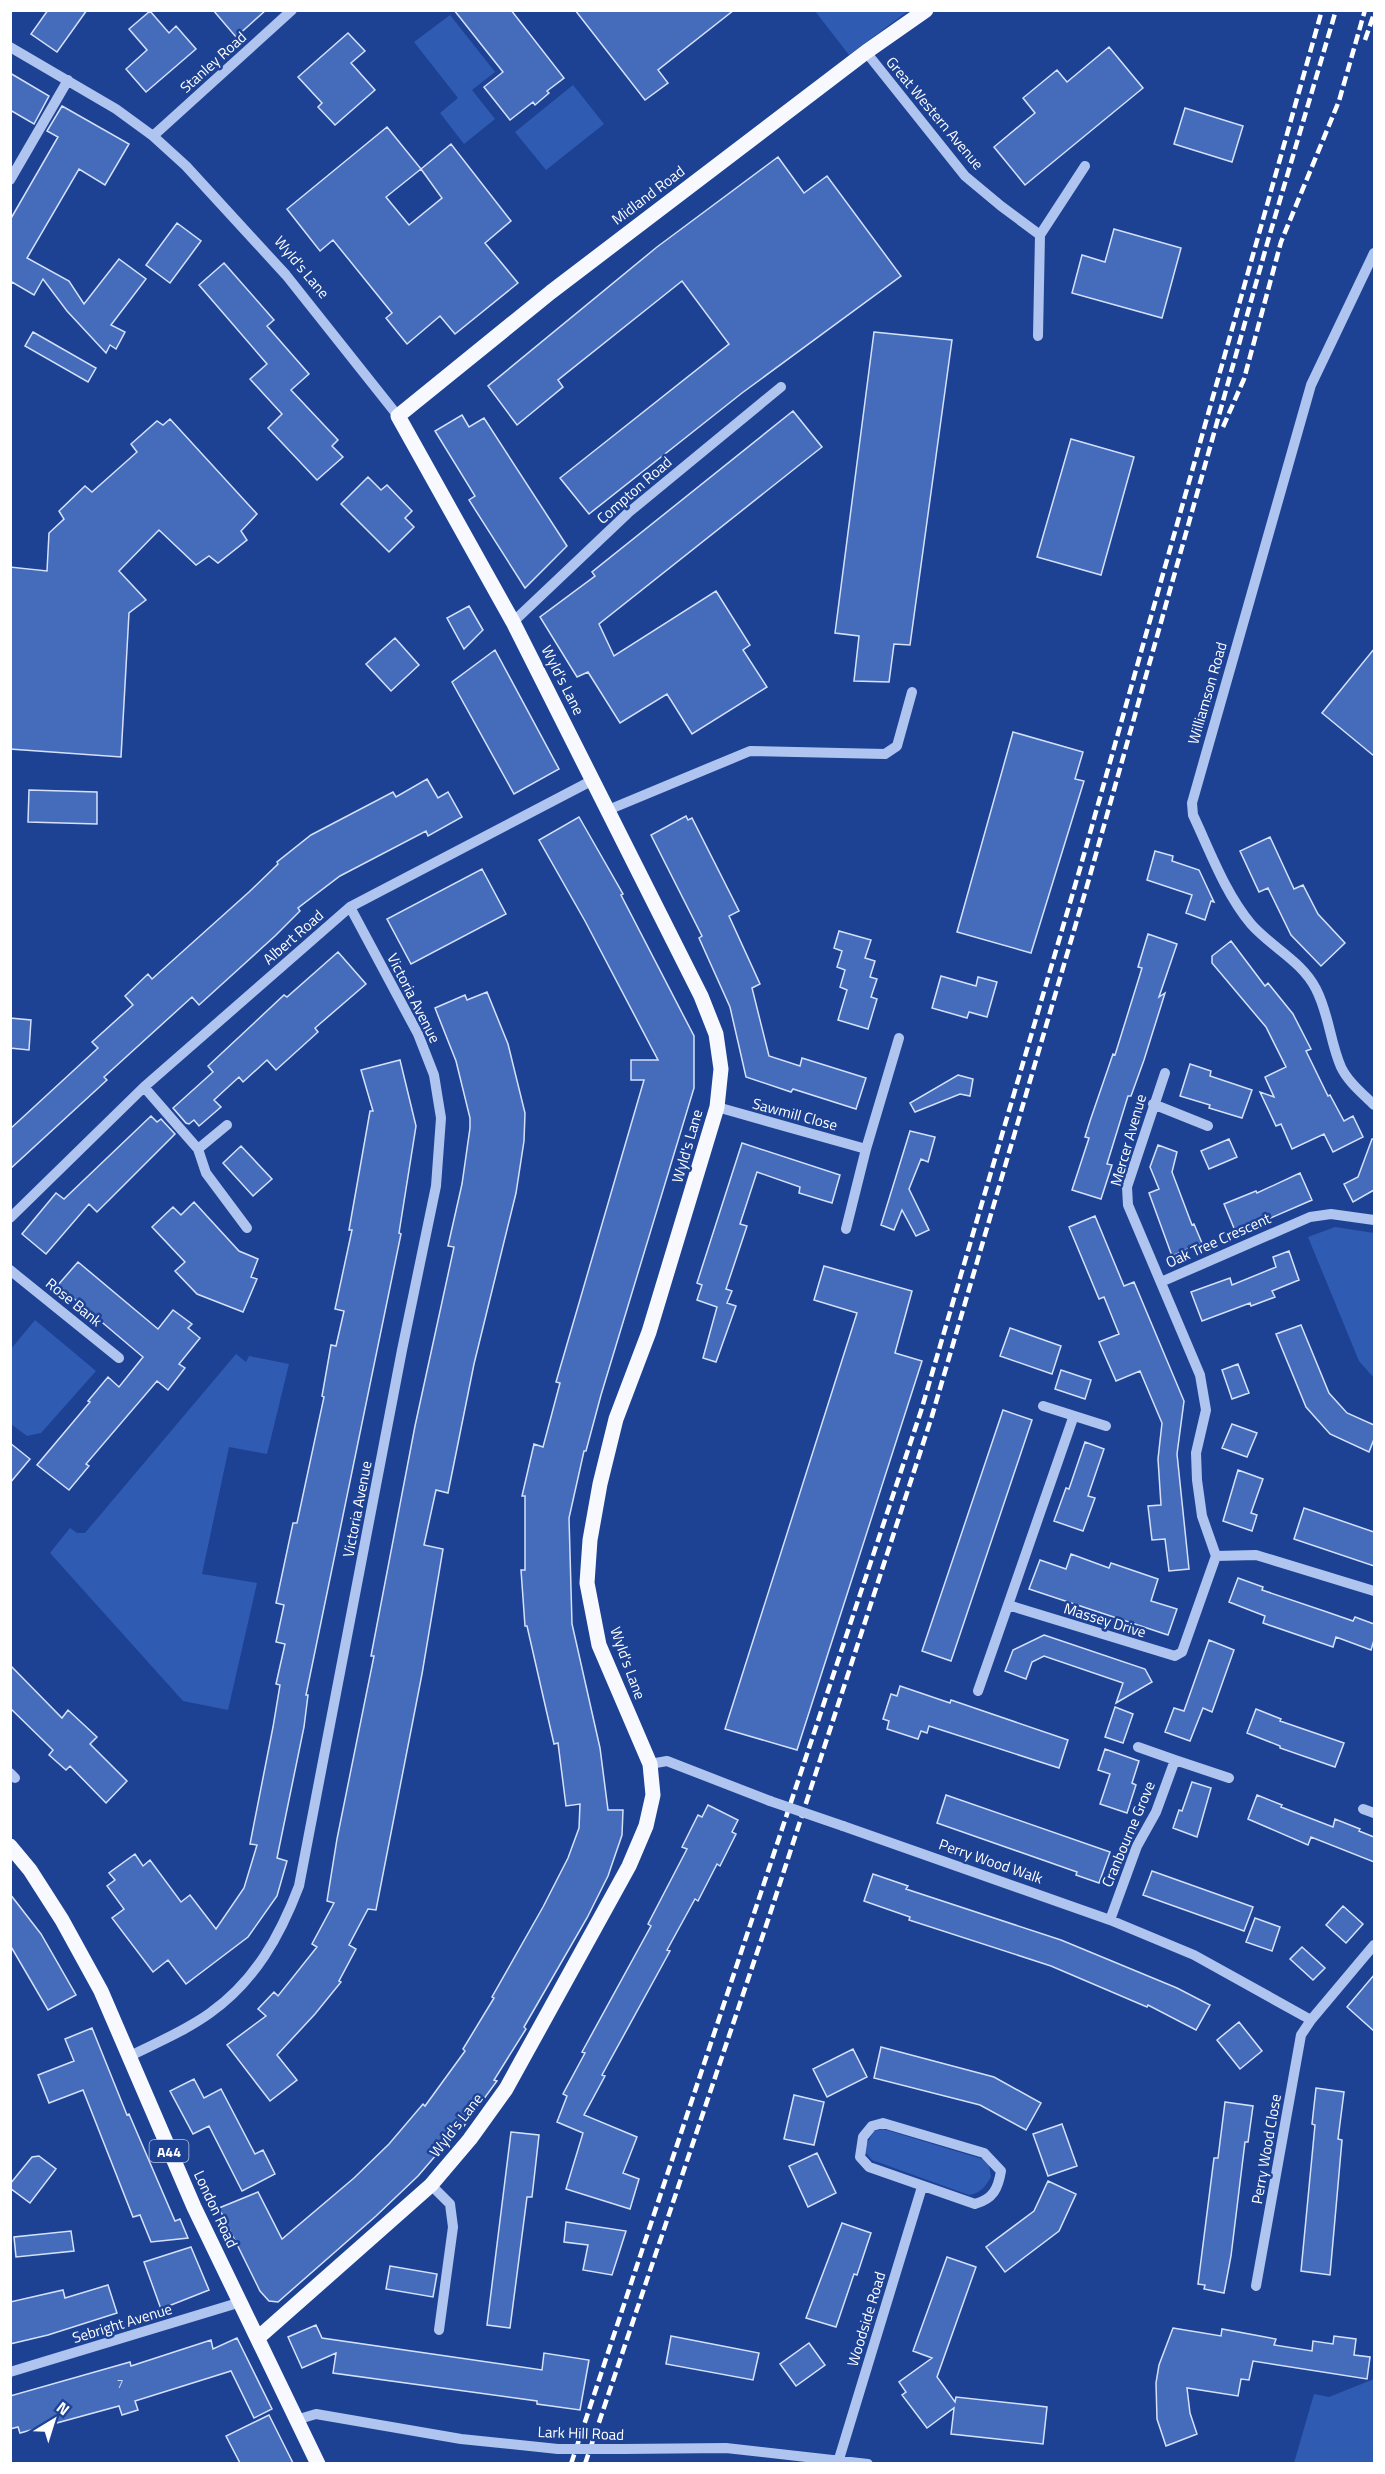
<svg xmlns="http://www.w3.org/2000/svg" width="1385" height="2474" font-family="'Titillium Web',sans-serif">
<rect width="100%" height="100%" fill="#1d4294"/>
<path fill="#305bb2" d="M815,11H908L849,55Z
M450,15L495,72L472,90L495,119L464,144L440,113L458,98L414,42Z
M573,85L604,124L546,170L515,132Z
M1335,1227L1374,1233V1378L1359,1361L1308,1237Z
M35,1320L96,1371L41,1433L27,1436L11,1424V1349Z
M236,1354L246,1362L249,1356L289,1364L267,1454L229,1447L202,1574L257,1583L228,1710L183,1701L50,1553L70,1528L77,1533H85Z
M883,2129L982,2159L989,2165L991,2177C985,2187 981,2193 969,2195L872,2160L866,2153L867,2144L874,2131Z
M1374,2379V2463H1294L1314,2394L1329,2397Z"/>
<path fill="#456bbb" stroke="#d5e1fa" stroke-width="1.5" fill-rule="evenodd" d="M48,10H87L57,52L31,34Z
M213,10H266L236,37Z
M454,10H511L564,78L547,91L549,93L535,105L533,102L510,120L484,87L503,72Z
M575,10H734L658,70L668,83L645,100Z
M150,11L169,33L176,26L196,49L146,92L126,69L147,50L129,29Z
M348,33L365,51L351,63L375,90L335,125L318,107L322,103L298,77Z
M1109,47L1143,88L1025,185L994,147L1035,113L1023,98L1057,70L1067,82Z
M10,73L49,96L34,124L10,110Z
M62,106L129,144L105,185L79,169L27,258L69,281L84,304L119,259L146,279L111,325L125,332L116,349L110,345L106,353L67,311L43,279L34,295L12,282L10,285V220L58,137L47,131Z
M1185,108L1243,126L1232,162L1174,144Z
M387,127L421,169L451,144L511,221L485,243L518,283L455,334L440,316L407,344L386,318L392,313L333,240L320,251L287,209ZM421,169L442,198L409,225L386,197Z
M778,157L804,193L827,176L901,276L742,393L589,514L560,478L729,344L682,281L558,380L563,387L517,425L488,386L657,247Z
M177,223L201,241L170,283L146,265Z
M1114,229L1181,248L1162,318L1072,293L1082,255L1105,262Z
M224,263L274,320L267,326L309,374L291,390L338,440L332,446L343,457L317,480L268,428L282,414L250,379L267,364L199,285Z
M33,332L96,368L88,382L25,346Z
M874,332L952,340L910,645L894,644L889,682L854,681L859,636L835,633Z
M793,411L822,447L599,624L614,656L716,591L750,645L743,650L767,687L692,734L667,694L620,723L588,672L577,677L540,617L595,576L592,572Z
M462,415L469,427L484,418L567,546L525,588L469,500L475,496L435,431Z
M170,419L257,514L241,531L247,540L218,563L209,556L196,565L159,530L119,571L146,600L129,613L121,757L10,749V567L47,571L49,533L64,519L59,511L85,486L92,492L137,452L131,444L157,421L163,425Z
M1071,439L1134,457L1101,575L1037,557Z
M368,477L381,490L387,485L412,511L405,518L414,527L389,552L341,504Z
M469,606L483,630L464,649L447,618Z
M395,638L419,665L391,691L366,664Z
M1374,649V756L1322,713Z
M495,650L559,769L514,794L452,682Z
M1013,732L1083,752L1075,779L1084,781L1031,953L957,932Z
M427,779L438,798L448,792L462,817L428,836L426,831L340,876L298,908L300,911L275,936L199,1005L192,997L104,1077L107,1080L10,1169V1129L98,1048L92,1042L133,1005L125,996L148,974L152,979L249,892L278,864L277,862L311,835L393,792L396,797Z
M29,790L97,792V824L28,822Z
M686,816L688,820L692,818L739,911L729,916L760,984L752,988L769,1056L800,1066L802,1058L866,1078L856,1109L793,1089L791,1092L746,1077L730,1007L699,938L702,936L651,835Z
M579,817L623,894L621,895L694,1036V1088L601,1395L586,1451H584L569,1518L572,1624L600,1748L608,1810H623L622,1835L608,1876L587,1918L524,2027L526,2029L494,2080L497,2081L464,2126L462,2125L418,2176L376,2216L278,2302L269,2301L260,2291L219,2208L258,2192L282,2239L354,2178L389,2144L423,2104L425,2106L465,2051L463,2049L494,1998L492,1997L543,1907L568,1858L579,1828L580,1804L566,1806L558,1743L554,1744L527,1626H525L521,1570H525V1496H522L534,1444L543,1447L560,1383L556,1382L644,1080H631V1060H658L585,921L539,840Z
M1270,837L1294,889L1303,885L1318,914L1345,943L1321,966L1291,935L1268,888L1259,892L1240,851Z
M1155,851L1173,856L1172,861L1199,870L1214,902L1211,901L1205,920L1186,913L1192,895L1147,880Z
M482,869L506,914L411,964L387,919Z
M839,931L871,940L865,958L875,961L870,977L877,979L871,997L877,999L868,1029L838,1020L847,990L840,987L845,970L837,967L842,951L834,948Z
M1148,934L1177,944L1159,997L1165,993L1144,1060L1131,1096H1128L1107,1164L1112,1165L1101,1199L1072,1190L1089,1138L1085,1137L1090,1121L1113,1054L1115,1055L1142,968L1138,967Z
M1231,941L1265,986L1268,983L1293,1014L1311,1049L1306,1051L1328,1096L1330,1095L1344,1121L1353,1116L1363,1137L1333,1152L1324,1134L1292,1149L1281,1124L1276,1126L1260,1092L1274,1097L1265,1077L1286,1067L1266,1027L1212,963V956Z
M338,952L366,984L315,1028L318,1032L276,1070L267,1060L243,1082L239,1077L214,1100L221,1107L199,1126L194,1120L189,1124L186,1123L173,1108L213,1072L208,1066L284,995L287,997Z
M941,976L976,986L978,977L997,982L987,1017L969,1012L967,1018L932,1008Z
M487,992L508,1044L525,1113L524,1141L516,1193L474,1364L448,1493L436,1490L424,1545L443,1549L422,1674L376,1910L368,1909L349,1945L356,1949L339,1981L341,1982L315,2014L277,2055L297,2080L270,2101L227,2045L266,2016L258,2009L274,1992L278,1996L317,1947L312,1944L334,1903L327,1901L337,1839L374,1656H371L415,1426L454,1247L448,1246L462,1184L470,1128V1118L456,1061L435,1008L465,995L467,1000Z
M10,1018L31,1020L29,1050L10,1048Z
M400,1060L416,1126L399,1233L401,1234L306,1695H308L304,1727L277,1858L287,1861L277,1896L248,1937L186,1984L168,1960L153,1972L112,1918L124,1909L107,1886L115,1880L109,1873L135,1854L143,1866L150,1860L181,1902L190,1895L216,1929L244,1888L257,1845L250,1844L273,1727L280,1685L276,1684L285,1644L276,1642L284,1605L276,1603L293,1523H297L324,1397L322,1396L331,1345L336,1346L344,1311L335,1309L352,1230H349L370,1111H373L361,1070Z
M1190,1064L1211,1071L1210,1076L1252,1090L1242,1118L1209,1108L1210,1105L1180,1096Z
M958,1075L973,1079L970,1096L960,1094L915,1112L910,1103Z
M151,1116L157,1122L161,1119L175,1134L97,1212L89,1204L46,1254L22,1234L56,1193L64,1199Z
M910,1131L935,1137L928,1162L921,1159L909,1189L929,1230L916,1236L902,1210L894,1230L881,1225Z
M1229,1139L1237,1157L1209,1169L1201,1151Z
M1372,1139H1374V1190L1353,1202L1344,1184L1358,1177Z
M742,1143L840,1175L832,1203L799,1193L800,1187L757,1172L740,1224L747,1226L726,1289L732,1291L727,1303L736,1306L716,1362L703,1358L717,1307L697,1300L702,1285L697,1283Z
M1158,1145L1177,1152L1172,1172L1192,1225L1194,1224L1202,1243L1172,1256L1149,1193L1159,1189L1150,1167Z
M241,1146L272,1179L253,1196L223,1163Z
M1300,1173L1312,1200L1236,1233L1224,1204L1256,1191L1257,1193Z
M194,1202L239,1251L258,1259L251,1277L257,1279L243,1312L197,1294L175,1271L185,1262L152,1227L173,1207L181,1215Z
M1095,1216L1124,1286L1134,1282L1184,1401L1177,1454L1189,1569L1169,1571L1165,1539L1152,1540L1148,1506L1161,1505L1158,1459L1162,1423L1140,1371L1116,1381L1099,1342L1119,1334L1104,1297L1099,1299L1069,1227Z
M1289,1251L1299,1280L1272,1291L1275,1297L1251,1306L1250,1303L1202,1321L1191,1292L1230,1278L1232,1285L1276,1267L1273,1257Z
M78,1262L158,1329L173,1310L192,1324L188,1328L200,1338L179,1364L185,1368L168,1390L157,1381L86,1464L89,1466L69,1490L37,1465L90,1402L88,1401L108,1377L119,1387L143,1357L58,1285Z
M824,1266L912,1291L895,1353L922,1361L797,1750L725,1729L857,1313L814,1300Z
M1301,1325L1329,1393L1347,1413L1374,1425V1439L1369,1452L1330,1434L1306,1407L1276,1334Z
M1010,1328L1061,1346L1052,1374L1000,1356Z
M1238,1364L1249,1393L1232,1399L1222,1370Z
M1061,1370L1091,1380L1085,1399L1055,1389Z
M1003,1410L1032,1420L951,1661L922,1651Z
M1232,1424L1257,1433L1247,1457L1222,1448Z
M1085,1442L1104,1449L1088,1496L1095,1498L1083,1531L1054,1521L1066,1488L1069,1489Z
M10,1443L30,1459L10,1483Z
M1238,1470L1263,1479L1251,1513L1257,1515L1252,1531L1223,1521Z
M1304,1508L1374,1532V1566L1294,1539Z
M1071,1554L1109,1568L1111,1563L1158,1579L1151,1601L1177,1609L1168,1635L1029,1589L1040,1560L1066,1569Z
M1238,1578L1263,1587L1262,1590L1327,1612L1353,1621L1355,1617L1374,1624V1640L1371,1650L1336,1637L1333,1647L1263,1623L1265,1616L1229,1602Z
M1044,1635L1145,1669L1152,1682L1116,1703L1123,1683L1044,1656L1032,1662L1026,1679L1005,1671L1013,1650Z
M1209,1640L1234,1650L1212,1712L1203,1708L1190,1741L1165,1732L1174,1708L1184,1711Z
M10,1665L62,1718L68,1710L97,1737L90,1744L127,1781L106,1803L70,1766L66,1770L49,1755L53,1750L10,1708Z
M900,1686L950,1703L951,1700L1068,1740L1059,1768L929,1726L927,1733L921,1731L918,1739L887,1729L889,1721L883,1719L891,1694L897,1696Z
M1115,1707L1133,1714L1123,1743L1105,1737Z
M1256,1709L1281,1719L1280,1721L1344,1743L1335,1767L1280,1748V1746L1247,1733Z
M1105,1749L1139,1761L1132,1783L1136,1785L1127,1813L1100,1804L1110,1774L1098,1770Z
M1192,1782L1211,1788L1197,1837L1173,1828L1179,1810L1182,1811Z
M946,1795L1110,1852L1099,1883L1076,1875L1077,1872L937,1823Z
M1257,1795L1282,1805L1281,1807L1333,1827L1335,1819L1360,1829L1359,1831L1374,1837V1862L1311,1837L1308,1845L1248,1819Z
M708,1805L738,1820L732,1832L736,1834L720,1866L717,1864L698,1901L695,1899L667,1950L670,1951L602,2075L605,2076L584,2115L637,2137L623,2173L639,2179L630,2209L566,2189L583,2133L557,2122L567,2096L563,2094L585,2053L582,2052L651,1926L648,1924L687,1849L682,1847L698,1815L702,1817Z
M1152,1871L1253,1907L1244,1931L1143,1895Z
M873,1874L908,1886L906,1889L1061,1940L1177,1988L1210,2005L1196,2030L1148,2005L1147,2007L1051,1966L909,1920L910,1917L864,1901Z
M10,1894L41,1934L76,1995L48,2010L10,1945Z
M1343,1906L1363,1924L1346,1943L1326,1925Z
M1255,1918L1280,1927L1272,1951L1246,1942Z
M1302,1947L1325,1968L1313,1980L1290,1959Z
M1374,1975V2031L1347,2007Z
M1239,2022L1262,2051L1240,2069L1217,2040Z
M92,2028L127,2115L129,2114L175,2221L180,2219L188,2238L151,2242L140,2215L133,2217L83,2090L49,2103L38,2075L74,2061L65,2039Z
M881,2047L994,2077L1041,2103L1026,2130L980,2105L874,2078Z
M853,2049L867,2077L827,2097L813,2069Z
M194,2079L204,2098L221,2089L255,2154L263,2150L275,2174L242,2191L209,2126L193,2134L170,2091Z
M1316,2088L1344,2092L1338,2139L1342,2140L1330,2275L1301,2271L1315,2125L1312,2124Z
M794,2095L824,2102L814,2145L784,2139Z
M1225,2102L1253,2106L1248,2142H1245L1231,2256L1224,2293L1204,2289L1205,2285L1198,2284L1214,2158H1218Z
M1062,2124L1077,2166L1048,2176L1033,2134Z
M511,2132L539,2135L532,2197H527L510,2328L487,2325Z
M817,2153L836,2193L808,2207L789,2166Z
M39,2156L56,2169L30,2203L10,2188V2184L32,2157Z
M1048,2181L1076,2194L1059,2231L1005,2272L986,2247L1034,2211Z
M566,2222L626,2231L612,2275L583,2270L588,2245L564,2242Z
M842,2223L871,2233L857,2275L854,2274L836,2327L806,2318Z
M71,2231L74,2251L16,2257L14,2237Z
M191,2247L209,2290L161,2309L144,2262Z
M947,2257L976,2267L937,2377L955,2402L956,2397L1047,2407L1043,2444L951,2434L954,2408L927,2428L902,2395L906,2392L899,2382L932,2358L913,2351Z
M390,2266L437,2274L433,2297L386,2289Z
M108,2285L117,2313L48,2335L10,2344V2302L63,2290L65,2298Z
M316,2325L322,2338L542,2370L544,2353L589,2360L580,2410L537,2404V2401L333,2373L336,2353L302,2368L288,2337Z
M1173,2328L1221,2336L1222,2329L1276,2339L1274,2345L1312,2351L1313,2341L1333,2344L1334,2336L1356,2339L1354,2355L1370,2357L1367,2379L1253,2361L1249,2380L1241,2379L1238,2396L1187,2388L1190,2413L1197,2434L1166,2446L1157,2419L1156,2383L1159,2365Z
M671,2336L759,2353L753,2380L666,2364Z
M237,2338L272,2409L254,2418L231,2371L135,2401L138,2410L122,2415L119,2406L20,2433L18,2427L10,2429V2396L130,2362L131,2366L211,2340L213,2349Z
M809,2343L825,2365L796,2386L780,2364Z
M269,2415L293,2463H240L226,2436Z"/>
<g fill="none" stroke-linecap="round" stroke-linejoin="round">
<path stroke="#afc4ef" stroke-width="10" d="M10,47L116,109L153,136L186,166L286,275L398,416
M866,52L965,176L1001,206L1040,235L1085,166
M153,136L292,10
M10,180L68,80
M1374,253L1311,385L1192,803L1193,815C1210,851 1225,893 1251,924C1271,947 1302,961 1316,989C1329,1014 1330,1042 1341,1067C1348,1082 1363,1094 1374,1105
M1038,336L1040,235
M513,622L628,513L781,387
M608,810L750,751L885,754L897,746L912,692
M1165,1073L1127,1187L1128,1205L1200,1375L1206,1410L1196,1453L1197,1480L1202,1516L1216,1556
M144,1087L198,1149L206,1173L247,1228
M1153,1104L1208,1126
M717,1107L866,1149L846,1229
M198,1149L227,1125
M866,1149L899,1038
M10,1218L144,1087L350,907L593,780
M10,1270L119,1358
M1161,1282L1310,1217L1331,1214L1374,1220
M1043,1406L1106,1426
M1216,1556L1256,1555L1374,1591
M1008,1605L1073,1418
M978,1691L1008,1605L1175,1656L1182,1652L1216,1556
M1138,1747L1175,1760
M650,1764L667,1761L770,1801
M10,1773L15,1778
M1363,1809L1374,1813
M843,1826L1110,1920L1194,1955L1311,2020
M1110,1920L1137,1846L1156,1812L1175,1760L1229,1778
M128,2057C156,2043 185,2031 210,2013C255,1981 280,1936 299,1886L402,1350L436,1186L441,1118L434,1075L418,1034L350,907
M883,2123L984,2153L1001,2171C998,2189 993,2199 975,2204L869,2167L860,2157L863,2137L872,2126Z
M431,2185L450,2204L453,2227L439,2330
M1256,2286L1301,2035L1311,2020L1374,1945
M10,2372L241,2302
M296,2420L316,2414L461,2439L558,2449
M623,2449L726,2448L868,2464
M839,2459L922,2187"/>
<path stroke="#f7f9ff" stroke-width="15" d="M10,1846L30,1870L62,1920L101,1991L194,2207L318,2464
M259,2337L431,2185L470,2139L506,2089L629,1866L646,1826L653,1795L650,1764L599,1645L587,1583L590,1540L600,1484L616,1419L649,1332L717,1107L721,1069L716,1034L701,996L513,622L398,416L551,292L866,52L926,10"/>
<path stroke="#fff" stroke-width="4.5" stroke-dasharray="10 4.5" stroke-linecap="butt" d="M1365,40L1374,14
M1223,427L1244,379L1281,242L1339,101L1365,10
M571,2464L921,1411L1079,872L1322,10
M585,2464L768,1920L932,1416L1089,879L1267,244L1336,10"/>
<path stroke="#afc4ef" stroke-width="10" d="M770,1801L843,1826
M558,2449H623"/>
</g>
<g text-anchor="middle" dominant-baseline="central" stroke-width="5" stroke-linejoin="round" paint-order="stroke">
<g font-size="12" fill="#d0daee">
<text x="120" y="2383">7</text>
</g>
<rect fill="#1d4294" stroke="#bbc6df" stroke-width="1.5" x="149.5" y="2140" width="39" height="22" rx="4.5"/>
<g font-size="14" font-weight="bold" fill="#fff">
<text x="169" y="2151">A44</text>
</g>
<g font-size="15" fill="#fff" stroke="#1d4294">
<text transform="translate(213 62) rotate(-42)">Stanley Road</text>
<text transform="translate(935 113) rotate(50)">Great Western Avenue</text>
<text transform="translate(648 195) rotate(-37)">Midland Road</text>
<text transform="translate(302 267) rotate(50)">Wyld's Lane</text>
<text transform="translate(634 490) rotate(-41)">Compton Road</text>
<text transform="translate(563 680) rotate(63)">Wyld's Lane</text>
<text transform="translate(1207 693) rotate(-74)">Williamson Road</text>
<text transform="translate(293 937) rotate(-41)">Albert Road</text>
<text transform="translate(414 998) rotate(63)">Victoria Avenue</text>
<text transform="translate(795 1114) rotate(15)">Sawmill Close</text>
<text transform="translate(1128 1140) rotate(-74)">Mercer Avenue</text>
<text transform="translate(687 1146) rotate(-74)">Wyld's Lane</text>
<text transform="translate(1218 1240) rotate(-24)">Oak Tree Crescent</text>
<text transform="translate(74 1302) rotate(39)">Rose Bank</text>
<text transform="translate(357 1509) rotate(-79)">Victoria Avenue</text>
<text transform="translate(1105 1620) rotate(17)">Massey Drive</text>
<text transform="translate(628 1663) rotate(70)">Wyld's Lane</text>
<text transform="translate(1128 1834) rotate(-67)">Cranbourne Grove</text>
<text transform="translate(991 1861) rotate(19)">Perry Wood Walk</text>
<text transform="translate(456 2125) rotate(-52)">Wyld's Lane</text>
<text transform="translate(1266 2149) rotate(-80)">Perry Wood Close</text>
<text transform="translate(216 2209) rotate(65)">London Road</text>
<text transform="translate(866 2319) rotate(-73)">Woodside Road</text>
<text transform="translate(122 2323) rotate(-17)">Sebright Avenue</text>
<text transform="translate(581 2433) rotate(2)">Lark Hill Road</text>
</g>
</g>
<rect width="1385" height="2474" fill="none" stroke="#ffffff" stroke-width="24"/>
<g transform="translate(54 2420) rotate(38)" stroke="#1d4294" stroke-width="4.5" paint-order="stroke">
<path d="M0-4.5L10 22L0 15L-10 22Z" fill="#ffffff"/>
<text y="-9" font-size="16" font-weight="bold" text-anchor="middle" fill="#ffffff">N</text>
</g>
</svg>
